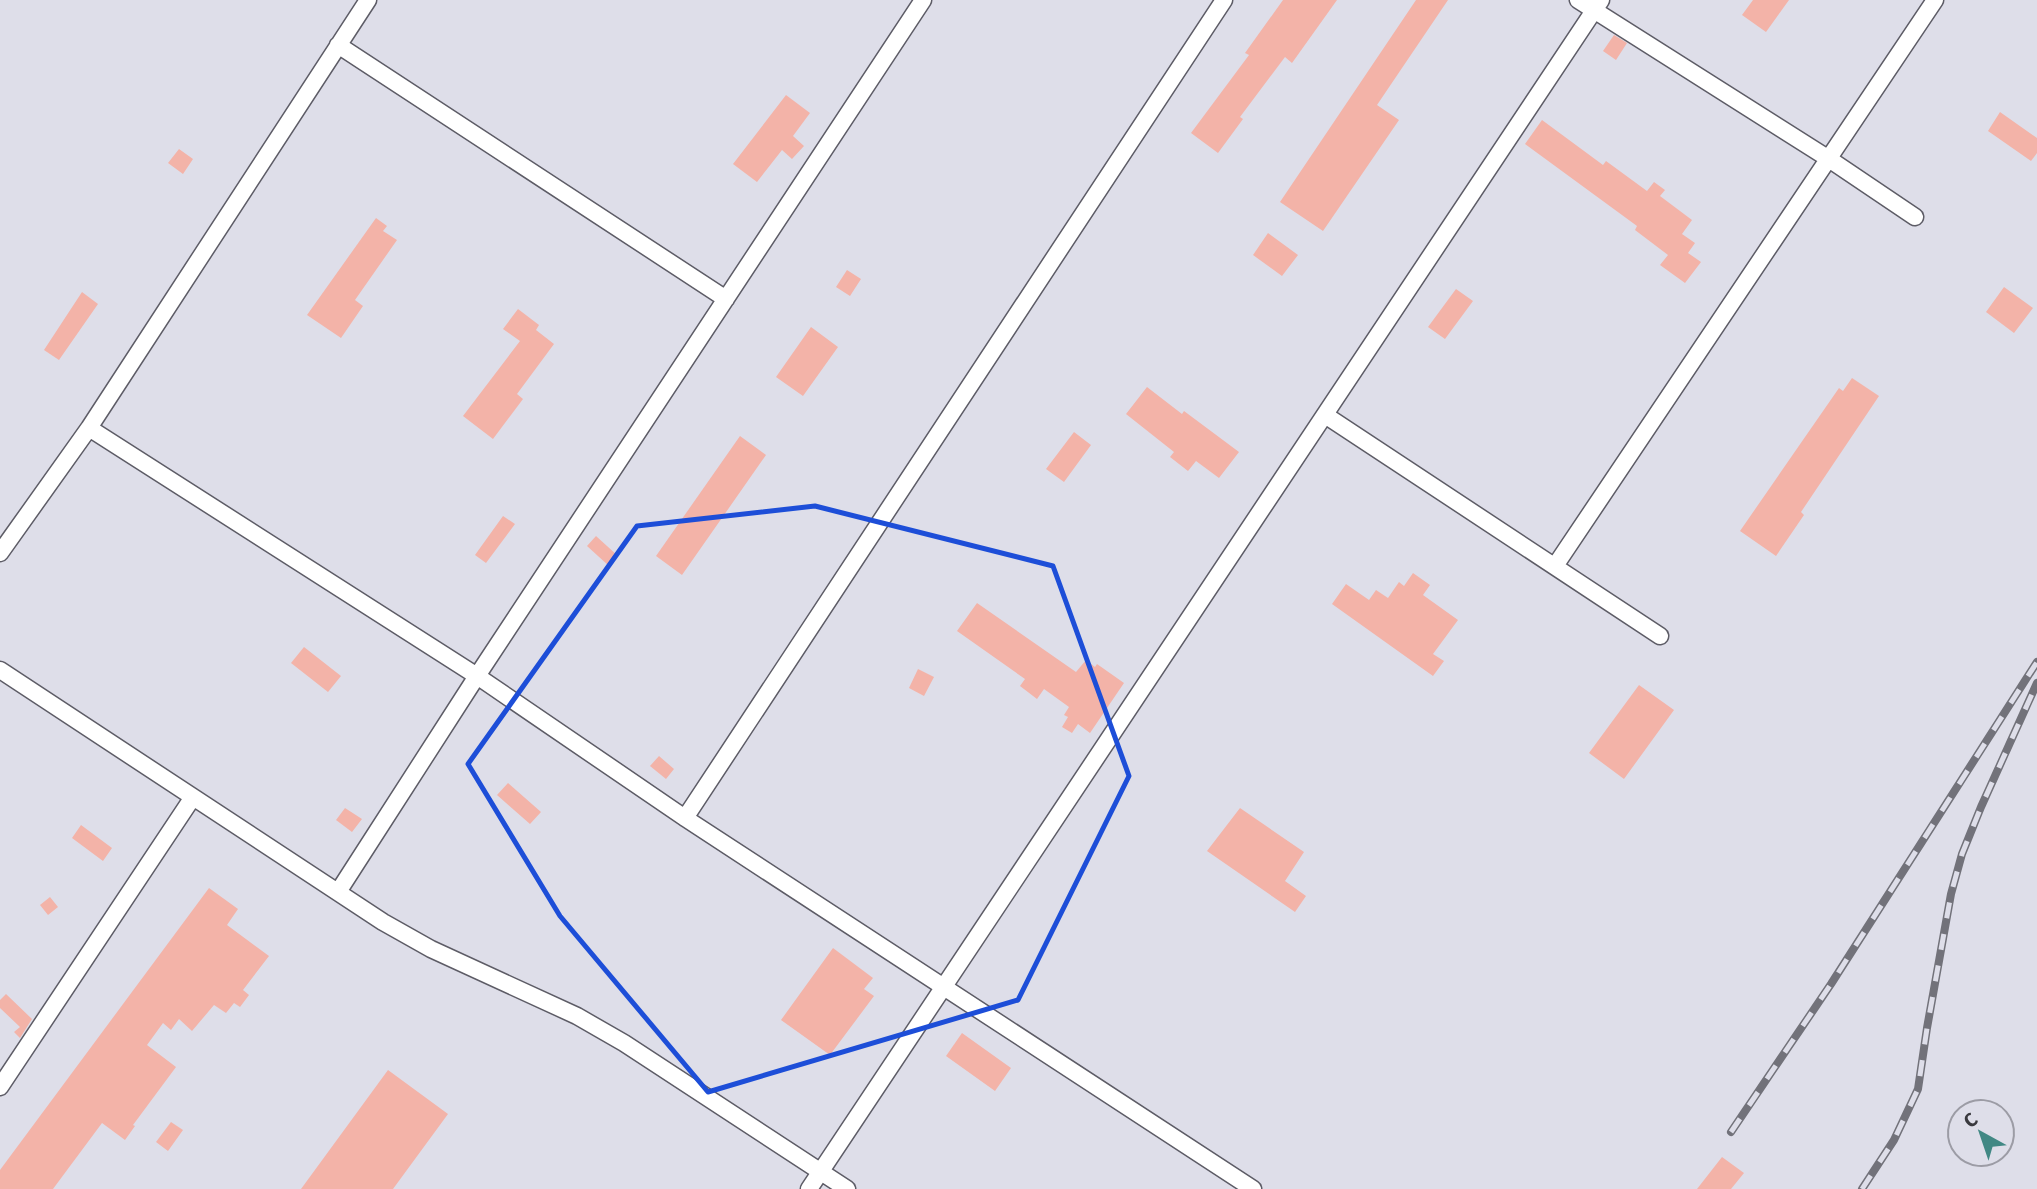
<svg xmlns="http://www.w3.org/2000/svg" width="2037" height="1189" font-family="'Fira Sans',sans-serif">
<rect width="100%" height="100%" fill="#dedee9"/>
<path fill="#f3b3a8" d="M1283,0H1337L1292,63L1285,57L1240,117L1243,119L1218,153L1191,133L1249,55L1245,53Z
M1416,0H1448L1377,105L1399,120L1323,231L1280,202Z
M1753,0H1789L1766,32L1742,15Z
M1614,35L1627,43L1616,60L1603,51Z
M786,95L810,113L793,136L804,146L792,159L782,150L757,182L733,164Z
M2000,112L2037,138V153L2031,161L1988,131Z
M1542,120L1603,165L1606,161L1647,191L1654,182L1665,190L1660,196L1692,220L1682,234L1695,243L1688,253L1701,262L1685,283L1660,265L1668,255L1635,230L1637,226L1525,144Z
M179,149L193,159L183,174L168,163Z
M376,218L387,226L383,231L397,240L355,300L363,306L341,338L307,315Z
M1268,233L1298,255L1282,276L1253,255Z
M847,270L861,279L850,296L836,287Z
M2004,287L2033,308L2014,333L1986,312Z
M1456,289L1473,301L1445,339L1428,327Z
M82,292L98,304L59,360L44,350Z
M518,309L539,325L536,330L554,344L517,394L523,399L493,439L463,416L520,341L503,329Z
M811,327L838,347L803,396L776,377Z
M1852,378L1879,396L1801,512L1804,515L1776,556L1740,531L1839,388L1843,391Z
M1147,387L1182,414L1184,411L1239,452L1219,478L1196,461L1188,471L1170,457L1174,452L1126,414Z
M1074,432L1091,445L1064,482L1046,469Z
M740,436L766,455L682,575L656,556Z
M503,516L515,524L486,563L475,555Z
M596,536L618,556L609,566L587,546Z
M1413,573L1430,585L1423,595L1458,620L1433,654L1444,661L1433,676L1332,604L1346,584L1369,600L1376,590L1388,598L1399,582L1404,586Z
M977,603L1076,672L1086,660L1095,667L1097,664L1124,683L1090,733L1078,724L1072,733L1062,727L1068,717L1064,715L1069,707L1044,689L1037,699L1020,686L1025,679L957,631Z
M304,647L341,676L328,692L291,663Z
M918,669L934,677L924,696L909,688Z
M1639,685L1674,710L1624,779L1589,753Z
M659,756L674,769L666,779L650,766Z
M508,783L541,812L530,824L497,795Z
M345,808L362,819L352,832L336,820Z
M1240,808L1304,852L1285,881L1306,896L1295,912L1207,851Z
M81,825L112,848L103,861L72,838Z
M209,888L238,909L227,925L269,956L243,990L249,995L240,1007L234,1003L226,1013L214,1005L192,1031L179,1019L171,1030L163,1023L147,1045L176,1067L133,1125L135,1126L125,1140L102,1123L53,1189H0V1170Z
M50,897L58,907L48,915L40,905Z
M833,948L873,978L864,989L874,996L830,1055L781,1020Z
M6,994L32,1019L20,1038L14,1032L20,1027L0,1008V1000Z
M962,1033L1011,1068L995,1091L946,1056Z
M388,1070L448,1114L393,1189H301Z
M171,1122L183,1130L168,1151L156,1142Z
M1722,1157L1744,1173L1731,1189H1697Z"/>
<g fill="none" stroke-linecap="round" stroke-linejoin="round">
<defs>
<path id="minor" d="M1578,0L1829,159L1915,217
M338,45L726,299
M1325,415L1660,636
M89,428L477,676L685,818L1253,1189
M0,553L89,428L368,0
M1555,566L1935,0
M0,670L383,922L431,949L577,1016L624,1043L847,1189
M685,818L1224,0
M338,892L477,676L923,0
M0,1087L193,797
M809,1189L1601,0"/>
</defs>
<use href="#minor" stroke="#5d5c66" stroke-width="19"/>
<use href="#minor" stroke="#fff" stroke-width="16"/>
<defs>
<path id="rail" d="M1731,1132L1831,984L2037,662
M1862,1189L1894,1140L1918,1089L1927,1028L1951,894L1962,854L1981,807L2037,683"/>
</defs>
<use href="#rail" stroke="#72727a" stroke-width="8"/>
<use href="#rail" stroke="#dedee9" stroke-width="5" stroke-dasharray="16" stroke-linecap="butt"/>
</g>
<path fill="none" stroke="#1d4ed8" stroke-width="5" stroke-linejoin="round" d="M815,506L1053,566L1129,776L1018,1000L708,1092L560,916L468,764L637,526Z"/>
<g transform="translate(1981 1133) rotate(320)"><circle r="33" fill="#dedee9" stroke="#9c9ca5" stroke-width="2"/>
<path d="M0-5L12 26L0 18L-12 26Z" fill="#418884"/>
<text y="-10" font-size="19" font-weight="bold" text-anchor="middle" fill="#39393e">С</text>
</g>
</svg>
